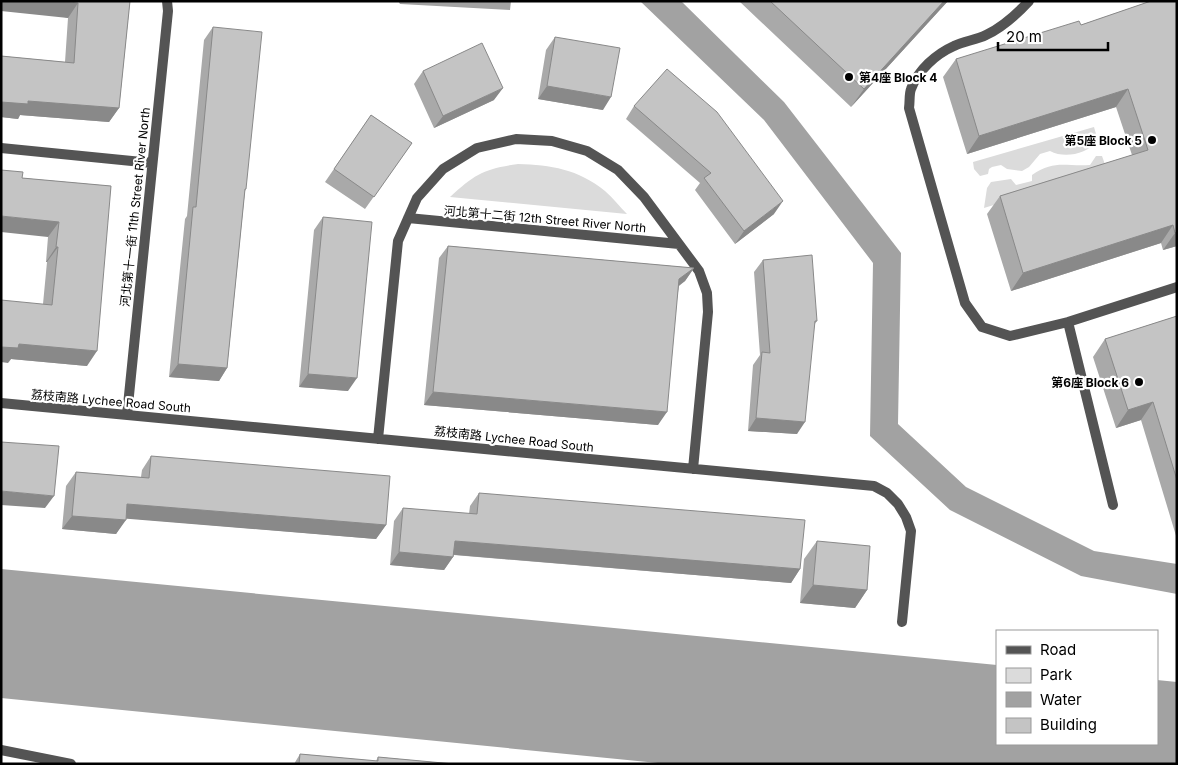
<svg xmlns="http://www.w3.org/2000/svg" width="1178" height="765" font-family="Inter,'Noto Sans TC',sans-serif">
<rect width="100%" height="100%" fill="#fff"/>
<path fill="#dbdbdb" d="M1094,127L1098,141C1086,154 1065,159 1050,151L1040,154L1029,167L1022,171L1007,169L1001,165L992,167L989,169L988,174L980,176L974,169L973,162Z
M1096,156H1102L1107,170L984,208L987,188L991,182L1011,179L1016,185L1032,181V175C1055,159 1066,167 1090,165Z
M518,164C551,165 578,169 605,191C613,198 620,207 627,214L450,197C475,174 484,169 518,164Z"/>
<path fill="#a2a2a2" d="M398,1H511L510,10L400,4Z
M640,1H681L784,102L901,253L898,424L966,487L1094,551L1177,564V594L1081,576L950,510L870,436L873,263L764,120Z
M1,569L997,665V744H1157V680L1177,682V764H668L1,698Z"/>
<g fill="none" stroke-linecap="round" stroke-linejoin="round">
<path stroke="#545454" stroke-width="10" d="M1029,1C1016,15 1003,27 986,35C976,40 964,41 954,46C936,54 918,70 911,89C909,94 910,102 909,108L965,303L982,327L1010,336L1068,322L1177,287
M1,148L152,163
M408,218L679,244
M1068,322L1113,505
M1,403L874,486L887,493L898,504L906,517L911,531L902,622
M127,415L168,11L167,1
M378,439L398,241L417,198L443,169L477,148L516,139L552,141L587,151L618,170L644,197L699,271L707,293L708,312L693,469
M1,750L71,764"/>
</g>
<path fill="#a9a9a9" d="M1,1H130L119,108L109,122L20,115L18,119L1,117V56L65,62L68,18Z
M739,1H948L851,107Z
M1151,1L1177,246L1163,250L1161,243L1011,291L987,214L1000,196L1132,155L1116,107L967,154L943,77L956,59L1081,25Z
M213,27L246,189L245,191L227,368L219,381L169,377L185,219L187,216L204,40Z
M555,37L603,110L538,99L546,50Z
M423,71L494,100L434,128L414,84Z
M634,106L774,214L735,244L695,190L700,183L626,119Z
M371,115L412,143L365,209L325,182Z
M22,178L111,186L87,366L11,359L8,363L43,304L47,262H46L48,237Z
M323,217L348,391L299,387L314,230Z
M448,246L694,268L685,281L679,286L658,425L424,405L439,258Z
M763,260L817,321L814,325L797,434L748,431L753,365L760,355L754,272Z
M1177,316V539L1141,420L1116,428L1093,357L1105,339Z
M151,456L386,525L376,539L126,518L116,534L62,529L66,486L76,472L141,477L142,470Z
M479,493L800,569L791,583L454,555L453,557L444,570L390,565L394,521L403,508L469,514L470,506Z
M817,541L867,590L855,608L800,603L804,559Z
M300,754L376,761L378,757L454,764H294Z"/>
<path fill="#898989" d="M1,1H60L78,3L68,18L1,11Z
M944,1H948L851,107L864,89Z
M547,86L611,97L603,110L538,99Z
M503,88L494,100L434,128L443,116Z
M1128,89L1116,107L967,154L979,136Z
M28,101L119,108L109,122L20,115L18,119L1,117V102Z
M783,201L774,214L735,244L744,231Z
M1,216L59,222L48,237L1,232Z
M1173,225L1161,243L1011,291L1023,273Z
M1177,232V246L1163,250L1175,233Z
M56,247H58L47,262H46Z
M694,268L685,281L670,292L679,279Z
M19,344L97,351L87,366L11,359L8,363L1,362V347Z
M178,364L227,368L219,381L169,377Z
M308,374L357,378L348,391L299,387Z
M433,392L667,412L658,425L424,405Z
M1153,402L1141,420L1116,428L1128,410Z
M756,418L805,422L797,434L748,431Z
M1,491L54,496L45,508L1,505Z
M127,504L386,525L376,539L118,518Z
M72,516L126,520L116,534L62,529Z
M455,541L800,569L791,583L445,554Z
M399,552L453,557L444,570L390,565Z
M813,585L867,590L855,608L800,603Z"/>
<path fill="#c4c4c4" stroke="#898989" d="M60,1H130L119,108L28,101V104L1,102V56L74,63L78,3Z
M770,1H944L864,89Z
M1151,1H1177V232L1175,233L1173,225L1023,273L1000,196L1148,150L1128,89L979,136L956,59L1079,21L1081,25Z
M213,27L262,32L246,189H245L227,368L178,364L193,207H196Z
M555,37L620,48L611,97L547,86Z
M482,43L503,88L443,116L423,71Z
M667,69L717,112L783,201L744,231L704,178L711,173L634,106Z
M371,115L412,143L374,197L334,169Z
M1,170L23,172L22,178L111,186L97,351L19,344L18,348L1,347V300L52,305L58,247H56L59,222L1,216Z
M323,217L372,222L357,378L308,374Z
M448,246L694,268L679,279L667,412L433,392Z
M812,255L817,321H815L805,422L756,418L762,352L770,353L763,260Z
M1177,316V480L1153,402L1128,410L1105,339Z
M1,442L59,446L54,496L1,491Z
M151,456L390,476L386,525L127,504L126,520L72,516L76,472L149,478Z
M479,493L805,520L800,569L455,541L453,557L399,552L403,508L477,514Z
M817,541L870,546L867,590L813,585Z
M300,754L378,761V757L454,764H299Z"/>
<g fill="#000" stroke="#fff" stroke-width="2">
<circle cx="849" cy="77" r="5"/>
<circle cx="1152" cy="140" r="5"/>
<circle cx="1139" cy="382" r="5"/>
</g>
<g text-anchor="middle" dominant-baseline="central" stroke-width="4.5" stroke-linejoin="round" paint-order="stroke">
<g font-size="12" font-weight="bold" fill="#000" stroke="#fff" text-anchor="end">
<text x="859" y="77" text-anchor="start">第4座 Block 4</text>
<text x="1142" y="140">第5座 Block 5</text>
<text x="1129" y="382">第6座 Block 6</text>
</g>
<g font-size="12" fill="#000" stroke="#fff">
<text transform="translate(135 207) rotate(-84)">河北第十一街 11th Street River North</text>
<text transform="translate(545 219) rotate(5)">河北第十二街 12th Street River North</text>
<text transform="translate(111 401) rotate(5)">荔枝南路 Lychee Road South</text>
<text transform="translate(514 439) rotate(6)">荔枝南路 Lychee Road South</text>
</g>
</g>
<rect width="1178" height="765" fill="none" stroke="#000000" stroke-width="5"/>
<rect x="996" y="630" width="162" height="115" fill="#ffffff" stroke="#999999"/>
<rect x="1006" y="646" width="25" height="8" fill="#545454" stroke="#999999"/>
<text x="1040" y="655" font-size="15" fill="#000000">Road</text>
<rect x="1006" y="668" width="25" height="15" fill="#dbdbdb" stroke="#999999"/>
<text x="1040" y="680" font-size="15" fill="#000000">Park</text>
<rect x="1006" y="692" width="25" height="15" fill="#a2a2a2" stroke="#999999"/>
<text x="1040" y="705" font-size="15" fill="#000000">Water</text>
<rect x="1006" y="718" width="25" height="15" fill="#c4c4c4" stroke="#999999"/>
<text x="1040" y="730" font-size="15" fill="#000000">Building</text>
<path d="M998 42v8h110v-8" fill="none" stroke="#000000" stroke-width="2.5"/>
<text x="1006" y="42" font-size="15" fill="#000000" stroke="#ffffff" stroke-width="4" paint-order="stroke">20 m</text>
</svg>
